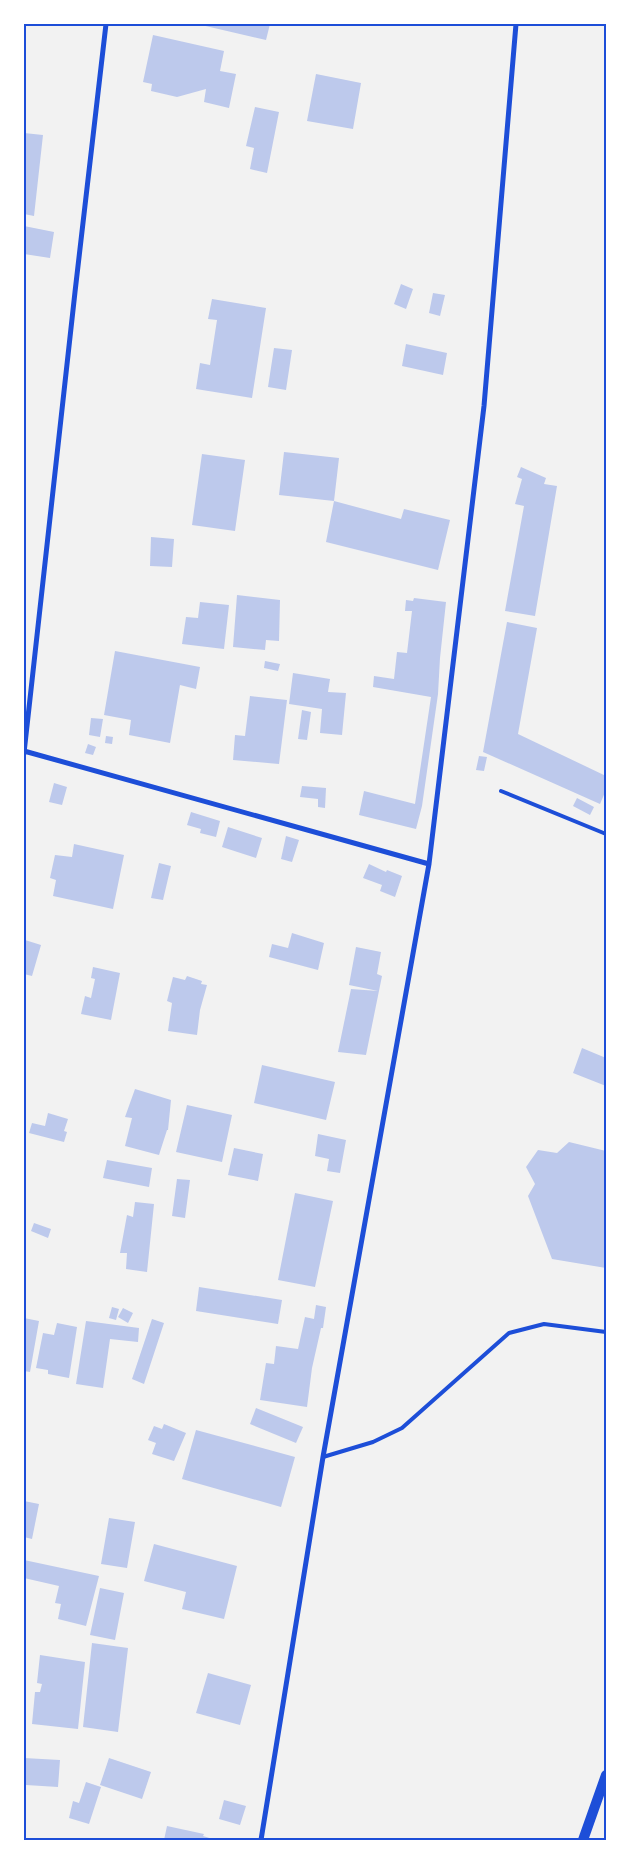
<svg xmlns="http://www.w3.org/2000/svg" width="630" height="1864" font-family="Spectral,serif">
<rect width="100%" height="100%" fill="#f2f2f2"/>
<path fill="#bdc9ec" d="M197,24H270L266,40Z
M153,35L224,51L220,71L236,74L229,108L204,102L206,89L177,97L151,91L152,84L143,82Z
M316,74L361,83L353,129L307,121Z
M255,107L279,112L267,173L250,169L254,148L246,146Z
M24,133L43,135L34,216L24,214Z
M24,226L54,232L50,258L24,254Z
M401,284L413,289L406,309L394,304Z
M433,293L445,295L440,316L429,313Z
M212,299L266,308L252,398L196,389L200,363L210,365L217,320L208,319Z
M406,344L447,353L443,375L402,366Z
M274,348L292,350L286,390L268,387Z
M284,452L339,458L334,501L401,519L404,509L450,520L438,570L326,542L334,501L279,495Z
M202,454L245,460L235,531L192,525Z
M521,467L546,478L544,484L557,486L535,616L505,611L524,506L515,504L522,479L517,477Z
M151,537L174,539L172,567L150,566Z
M237,595L280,600L279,641L266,640L265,650L233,647Z
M414,598L446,602L440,658L438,694L422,806L416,829L359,815L364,791L415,804L431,697L373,687L374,676L394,679L397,652L407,653L412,611H405L406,600L413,601Z
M200,602L229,605L224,649L182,644L186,617L198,618Z
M507,622L537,628L518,734L606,776L604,782L606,783V790L600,804L483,752Z
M115,651L200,667L196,689L180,685L170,743L129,735L131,720L104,715Z
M265,661L280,664L278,671L264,668Z
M293,673L330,679L328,692L346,693L342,735L320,733L322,709L289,704Z
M250,696L287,700L279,764L233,760L235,735L245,736Z
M302,710L311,712L307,740L298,739Z
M91,718L103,719L100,737L89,735Z
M106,736L113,737L112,744L105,743Z
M88,744L96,747L93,755L85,753Z
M479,756L487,757L484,771L476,770Z
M54,783L67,787L62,805L49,802Z
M302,786L326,788L325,808L318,807V799L300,797Z
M577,798L594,807L590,815L573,806Z
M191,812L220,821L216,837L200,833L201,829L187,825Z
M228,827L262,838L256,858L222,847Z
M286,836L299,840L292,862L281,859Z
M74,844L124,855L113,909L53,896L56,880L50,878L55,855L72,857Z
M159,863L171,866L163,900L151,898Z
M369,864L386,872L387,870L402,876L395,897L380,891L382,885L363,878Z
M292,933L324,943L318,970L269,957L272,944L288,948Z
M25,940L41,945L32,976L24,974Z
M356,947L381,952L377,974L382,976L366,1055L338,1052L351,989L378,991L349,985Z
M93,967L120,973L111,1020L81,1014L85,996L91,998L95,979L91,978Z
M187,976L202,981L201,984L207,985L200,1010L197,1035L168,1031L172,1003L167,1001L173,977L185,980Z
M582,1048L606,1058V1086L573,1073Z
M262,1065L335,1082L326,1120L254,1103Z
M135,1089L171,1100L168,1130H167L159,1155L125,1146L132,1118L125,1117Z
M187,1105L232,1115L222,1162L176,1152Z
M48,1113L68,1119L64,1131L67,1132L64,1142L29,1133L32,1123L45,1126Z
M318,1134L346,1140L340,1173L327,1171L329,1159L315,1156Z
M569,1142L606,1151V1268L552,1259L528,1196L535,1184L526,1167L538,1150L557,1153Z
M234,1148L263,1154L258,1181L228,1175Z
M107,1160L152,1168L149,1187L103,1178Z
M177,1179L190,1180L185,1218L172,1216Z
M295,1193L333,1201L315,1287L278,1280Z
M135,1202L154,1204L147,1272L126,1269L127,1253H120L127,1215L133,1217Z
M34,1223L51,1229L48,1238L31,1231Z
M199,1287L282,1300L278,1324L196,1311Z
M316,1305L326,1307L323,1328H321L312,1368L307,1407L260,1400L266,1363L274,1364L276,1346L298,1349L305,1317L314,1319Z
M112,1307L119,1309L116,1320L109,1318Z
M123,1308L133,1313L128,1323L118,1317Z
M24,1318L39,1321L30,1372L24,1371Z
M152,1319L164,1323L144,1384L132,1379Z
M86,1321L139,1328L138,1342L110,1339L103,1388L76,1384Z
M57,1323L77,1327L69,1378L48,1374V1370L36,1368L43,1333L54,1335Z
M256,1408L303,1427L296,1443L250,1424Z
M164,1424L186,1433L174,1461L152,1454L156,1443L148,1440L154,1426L162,1429Z
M196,1430L295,1457L281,1507L182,1479Z
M24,1501L39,1504L32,1539L24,1537Z
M109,1518L135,1522L127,1568L101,1564Z
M154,1544L237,1566L224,1619L182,1609L186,1592L144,1581Z
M24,1560L99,1576L86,1626L58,1619L61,1604L55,1603L59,1586L24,1578Z
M100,1588L124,1593L115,1640L90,1635Z
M92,1643L128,1648L118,1732L83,1727Z
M40,1655L85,1662L78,1729L32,1724L35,1692H40L42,1684L37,1683Z
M208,1673L251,1685L240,1725L196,1713Z
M24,1758L60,1760L58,1787L26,1785V1794H24Z
M109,1758L151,1772L142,1799L100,1785Z
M86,1782L101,1787L89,1824L69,1818L73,1801L79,1803Z
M224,1800L246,1806L240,1825L219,1819Z
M167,1826L204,1834L203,1836L216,1840H164Z"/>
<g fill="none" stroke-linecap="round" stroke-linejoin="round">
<path stroke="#1d4ed8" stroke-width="4" d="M501,791L606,834
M323,1457L373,1442L402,1428L509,1333L544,1324L606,1332"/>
<path stroke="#1d4ed8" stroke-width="5" d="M24,751L429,864
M24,753L75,292L106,24
M261,1840L323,1457L429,864L484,406L516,24"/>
<path stroke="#1d4ed8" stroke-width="10" d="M583,1840L606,1775"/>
</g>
<rect width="630" height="1864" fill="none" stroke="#ffffff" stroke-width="50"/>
<rect x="25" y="25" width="580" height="1814" fill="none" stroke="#1d4ed8" stroke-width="2"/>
</svg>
